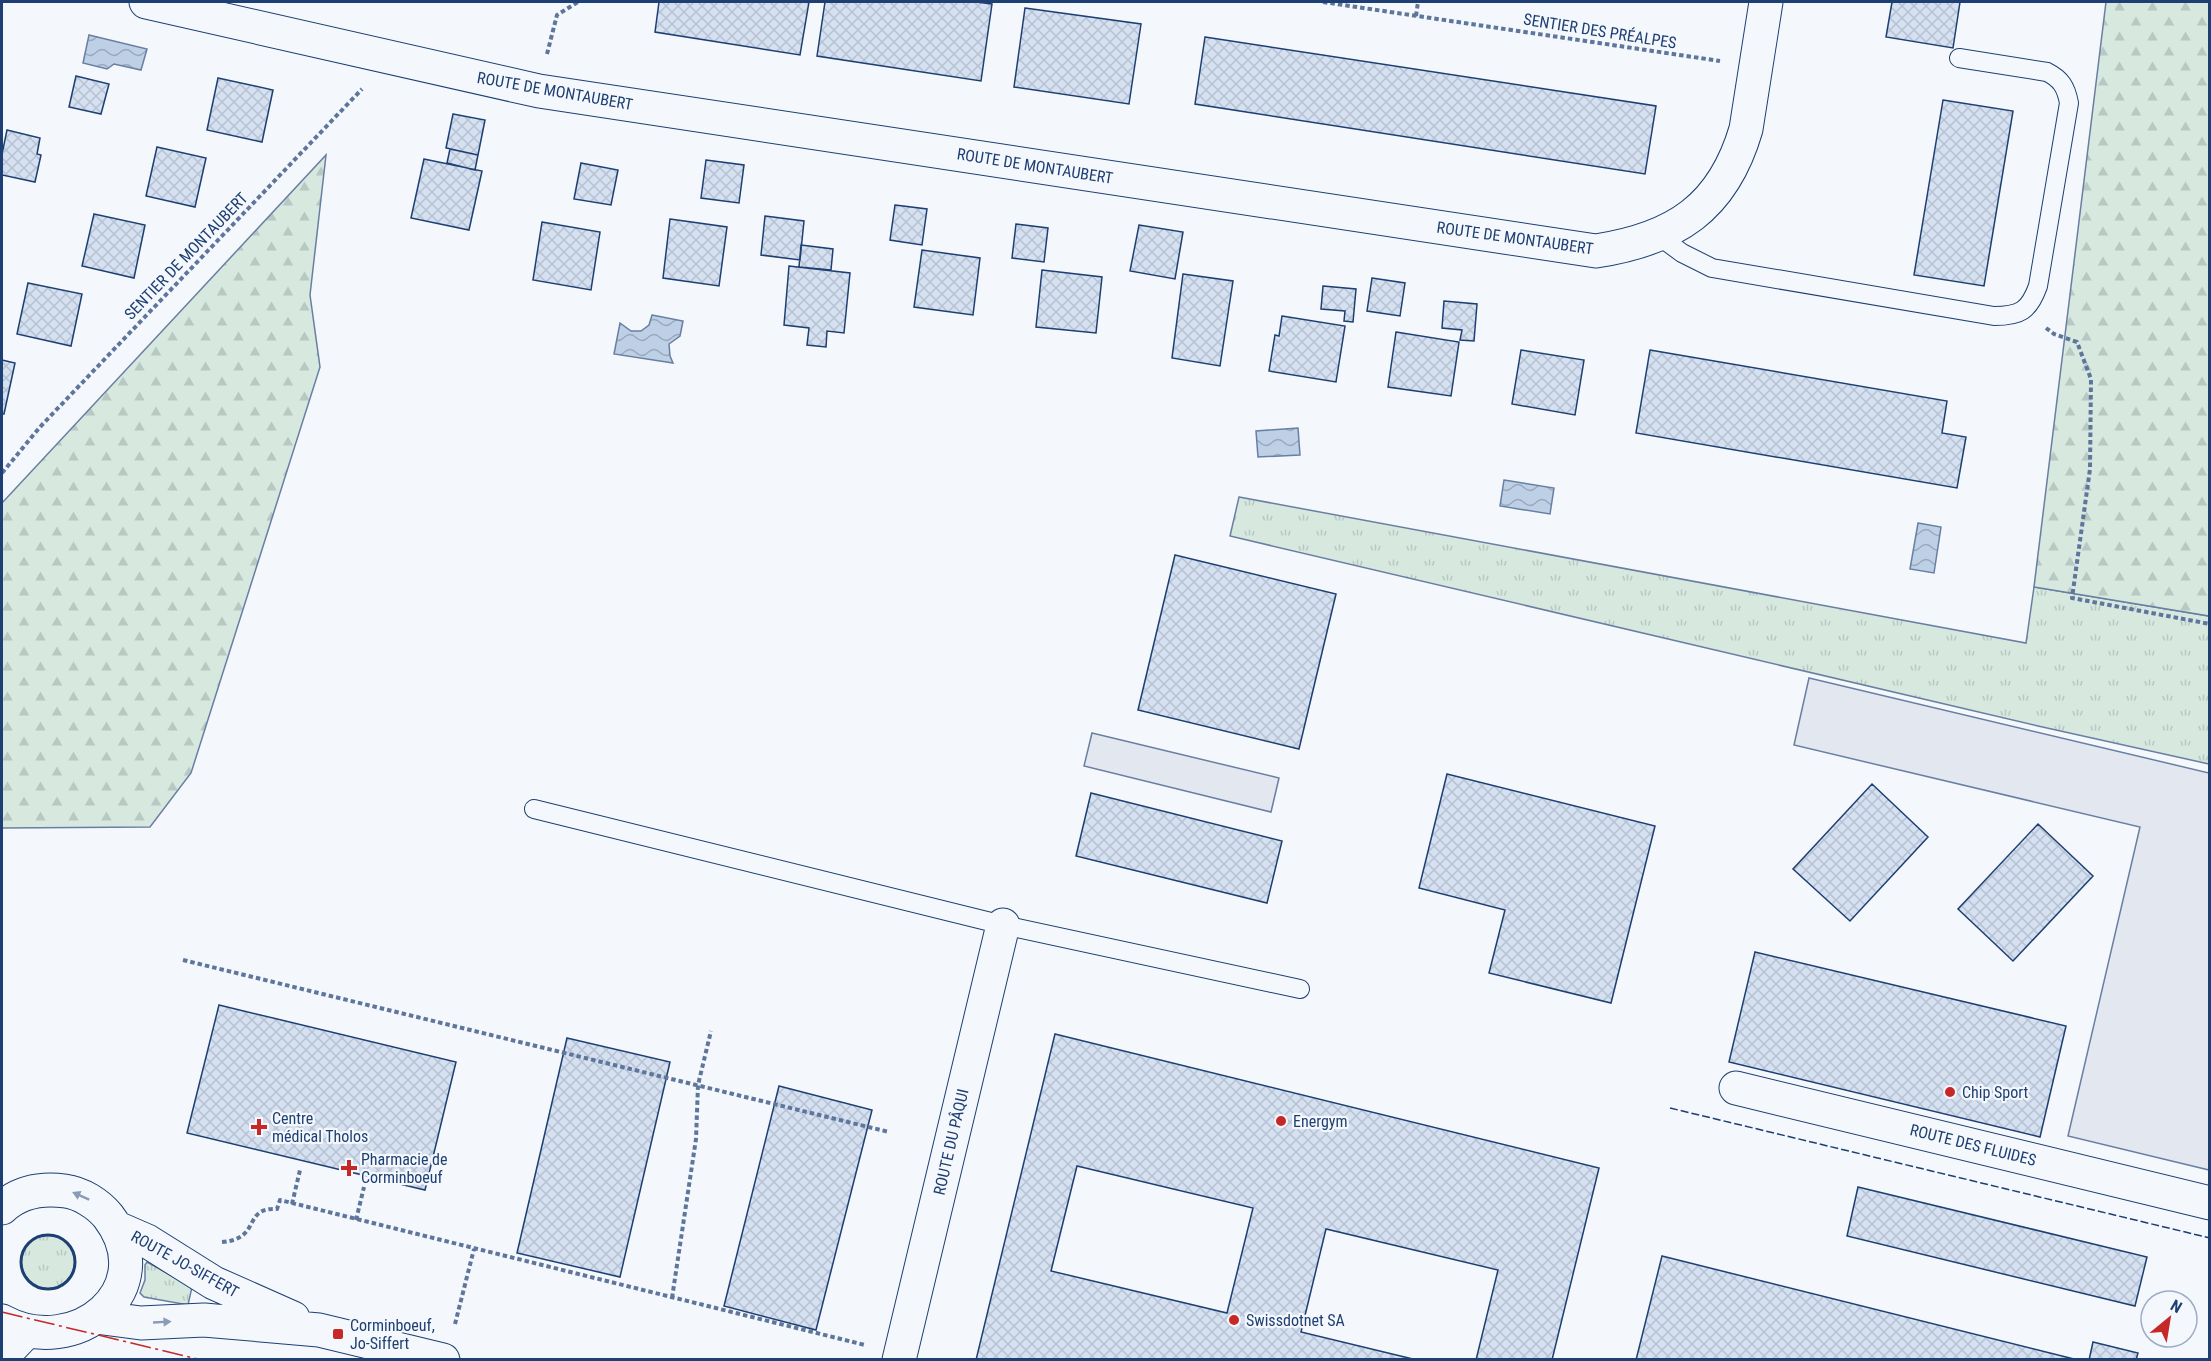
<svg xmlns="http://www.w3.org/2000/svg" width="2211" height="1361" font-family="'Roboto Condensed',sans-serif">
<defs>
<pattern id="grass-tufts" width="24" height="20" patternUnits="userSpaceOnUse" patternTransform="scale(1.5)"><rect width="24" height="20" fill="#d7e8df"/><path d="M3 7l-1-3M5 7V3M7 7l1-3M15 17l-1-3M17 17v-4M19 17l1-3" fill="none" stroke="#b8c8c3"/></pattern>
<pattern id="forest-firs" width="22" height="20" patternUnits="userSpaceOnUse" patternTransform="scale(1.5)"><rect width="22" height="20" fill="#d7e8df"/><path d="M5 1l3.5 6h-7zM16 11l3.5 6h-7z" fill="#b8c8c3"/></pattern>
<pattern id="water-waves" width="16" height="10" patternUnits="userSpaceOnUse" patternTransform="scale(1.5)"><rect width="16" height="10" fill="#bed0e5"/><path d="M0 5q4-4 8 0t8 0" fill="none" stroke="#9aaabe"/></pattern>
<pattern id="building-cross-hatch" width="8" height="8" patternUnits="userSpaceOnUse" patternTransform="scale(1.5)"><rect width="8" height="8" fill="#d5e0f0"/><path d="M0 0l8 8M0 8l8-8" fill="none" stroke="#b6c1d1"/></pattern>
</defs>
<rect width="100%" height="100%" fill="#f4f7fb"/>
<path fill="url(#grass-tufts)" stroke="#687fa3" stroke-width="1.5" d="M1239,497L2026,643L2034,587L2209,616V764L2038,726L1230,536Z
M21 1262a27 27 0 1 1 54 0a27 27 0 1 1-54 0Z
M147,1262L192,1287L188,1305L144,1297L140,1293L145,1280V1265Z"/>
<path fill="url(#forest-firs)" stroke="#687fa3" stroke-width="1.5" d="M2106,2H2209V616L2034,587Z
M326,155L310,295L320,367L191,773L150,827L2,828V503Z"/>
<path fill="#e3e8f0" stroke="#687fa3" stroke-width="1.5" d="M1809,678L2209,773V1170L2068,1136L2140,827L1794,745Z
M1092,733L1279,778L1271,812L1084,766Z"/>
<path fill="url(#water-waves)" stroke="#687fa3" stroke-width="1.5" d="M89,35L147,49L141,70L114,64L107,69L83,63Z
M652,315L683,321L680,336L669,344L670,356L673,363L614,354L620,323L631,331H641L649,325Z
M1298,428L1300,455L1258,457L1256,431Z
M1504,480L1554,488L1550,514L1500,506Z
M1918,523L1941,527L1934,573L1910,569Z"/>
<path fill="url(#building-cross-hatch)" stroke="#1d3f73" stroke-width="1.5" fill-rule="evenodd" d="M659,2H809L800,55L655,32Z
M825,2H976L992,4L981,81L817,56Z
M1892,2H1960L1953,48L1886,37Z
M1025,8L1141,24L1129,104L1014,87Z
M1205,37L1656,106L1645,174L1195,104Z
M76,76L109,84L101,114L69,107Z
M218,78L273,90L262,142L207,130Z
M1943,100L2013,111L1984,286L1914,275Z
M453,114L485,120L478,155L446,148Z
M7,130L40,138L37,154L41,155L35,182L2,175V154Z
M157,147L206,158L195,207L146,196Z
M450,149L478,155L475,170L447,163Z
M424,159L482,171L469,230L411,218Z
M706,160L744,165L739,203L701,198Z
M581,163L618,170L611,205L574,199Z
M895,205L927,209L922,245L890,240Z
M94,214L145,225L134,278L82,266Z
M765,216L804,221L800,260L761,255Z
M670,219L727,227L719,286L663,278Z
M542,222L600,232L591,290L533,280Z
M1016,224L1048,228L1044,262L1012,258Z
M1139,225L1183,232L1175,279L1130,271Z
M801,245L833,249L831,270L799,267Z
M922,250L980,258L973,315L914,307Z
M789,266L850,273L844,333L827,331L826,347L807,345L809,328L784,325Z
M1042,270L1102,277L1096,333L1036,327Z
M1183,274L1233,281L1220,366L1172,358Z
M1372,278L1405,283L1400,316L1367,311Z
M28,283L82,294L71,346L17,334Z
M1323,286L1356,289L1353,322L1344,321L1345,311L1321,309Z
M1444,301L1477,304L1474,341L1460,340L1462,330L1442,328Z
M1282,316L1345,326L1336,382L1269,371L1275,335L1279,336Z
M1396,332L1459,342L1451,396L1388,387Z
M1521,350L1584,360L1575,415L1512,404Z
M1650,350L1947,401L1942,433L1966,437L1957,488L1636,433Z
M2,360L15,363L4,414H2Z
M1175,555L1336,594L1299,749L1138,710Z
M1447,774L1655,826L1611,1003L1489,973L1505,910L1419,888Z
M1872,784L1928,837L1850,921L1793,869Z
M1091,793L1282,841L1267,903L1076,856Z
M2038,824L2093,876L2013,961L1958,909Z
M1755,952L2066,1026L2040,1137L1729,1062Z
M219,1005L456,1062L425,1190L187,1133Z
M1055,1034L1599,1168L1552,1360H1476L1498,1270L1326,1229L1301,1332L1417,1360H976ZM1077,1166L1253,1208L1227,1313L1051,1271Z
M567,1038L670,1062L620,1277L517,1253Z
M779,1086L872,1110L816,1330L724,1306Z
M1858,1187L2147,1257L2135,1306L1847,1236Z
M1662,1256L2078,1360H1636Z
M2093,1342L2138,1353L2136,1360H2089Z"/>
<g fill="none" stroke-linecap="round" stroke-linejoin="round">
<defs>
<path id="service" d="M1659,236L1682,253L1712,268L1994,316C2020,316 2029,311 2038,286L2069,103C2066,87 2061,79 2047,72L1959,58
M534,809L1003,925L1300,989"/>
<path id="minor" d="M146,2L539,91L1596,251C1675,239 1723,208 1746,129L1766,2
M1736,1088L2210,1203
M899,1360L1003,925"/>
<path id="tertiary" d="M2,1208C20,1191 42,1188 65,1191C81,1193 98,1204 108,1216C164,1289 75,1361 2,1321
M117,1228L147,1241L214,1283L293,1318
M103,1318L141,1323L204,1320L319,1330L443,1360
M2,1357L23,1335"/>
</defs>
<use href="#service" stroke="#1d3f73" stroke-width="20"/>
<use href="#minor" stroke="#1d3f73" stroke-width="35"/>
<use href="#tertiary" stroke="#1d3f73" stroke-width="35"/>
<path stroke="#5e769c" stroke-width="4" stroke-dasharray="4.5 3" stroke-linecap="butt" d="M1323,2L1720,61
M1416,16L1418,2
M547,54L557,15L578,2
M2046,328L2054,334L2077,342L2091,379L2090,469L2072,598L2210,624
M2,473L40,427L362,89
M183,960L889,1132
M292,1204L300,1170
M356,1220L364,1187
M222,1242C262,1239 242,1207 277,1209L280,1200L865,1345
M672,1298L696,1139L698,1085L711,1031
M455,1324L474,1249"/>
<use href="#service" stroke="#f4f7fb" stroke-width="18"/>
<use href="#minor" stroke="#f4f7fb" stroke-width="33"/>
<use href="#tertiary" stroke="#f4f7fb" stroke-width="33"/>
<path stroke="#1d3f73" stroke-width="1.5" stroke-dasharray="8 3" stroke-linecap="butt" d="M1670,1108L2210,1238"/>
<path stroke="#1d3f73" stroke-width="3" d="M21 1262a27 27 0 1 1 54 0a27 27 0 1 1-54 0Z"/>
<path stroke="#c62828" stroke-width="1.5" stroke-dasharray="21 4.5 3 4.5" stroke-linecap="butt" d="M2,1312L202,1360"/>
</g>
<defs><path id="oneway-solid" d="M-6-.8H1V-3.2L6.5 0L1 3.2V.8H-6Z" transform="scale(1.5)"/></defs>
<g fill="#889bb7">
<use href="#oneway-solid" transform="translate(81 1196) rotate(-156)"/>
<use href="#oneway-solid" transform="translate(162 1322) rotate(-3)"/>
</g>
<g fill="#c62828" stroke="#f4f7fb" stroke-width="2">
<circle cx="1950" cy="1092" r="6"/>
<circle cx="1281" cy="1121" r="6"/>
<path d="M256 1118h6v6h6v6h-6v6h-6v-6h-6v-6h6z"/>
<path d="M346 1159h6v6h6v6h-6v6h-6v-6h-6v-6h6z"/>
<circle cx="1234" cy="1320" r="6"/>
<rect x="332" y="1328" width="12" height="12" rx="3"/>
</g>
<g text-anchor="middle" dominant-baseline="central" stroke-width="4.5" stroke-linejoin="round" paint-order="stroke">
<g font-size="16" fill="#1d3f73" stroke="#f4f7fb">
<text transform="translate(1600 31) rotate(9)">SENTIER DES PRÉALPES</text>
<text transform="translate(555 91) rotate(10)">ROUTE DE MONTAUBERT</text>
<text transform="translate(1035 166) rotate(9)">ROUTE DE MONTAUBERT</text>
<text transform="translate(1515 238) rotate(8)">ROUTE DE MONTAUBERT</text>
<text transform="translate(186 256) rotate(-46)">SENTIER DE MONTAUBERT</text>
<text transform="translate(951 1142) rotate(-77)">ROUTE DU PÂQUI</text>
<text transform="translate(1973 1145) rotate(14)">ROUTE DES FLUIDES</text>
<text transform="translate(185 1264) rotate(29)">ROUTE JO-SIFFERT</text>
</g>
<g font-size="16" fill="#1d3f73" stroke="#f4f7fb" text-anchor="start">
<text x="1962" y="1092">Chip Sport</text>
<text x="272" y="1118">Centre<tspan x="272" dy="18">médical Tholos</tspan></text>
<text x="1293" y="1121">Energym</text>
<text x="361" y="1159">Pharmacie de<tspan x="361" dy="18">Corminboeuf</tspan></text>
<text x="1246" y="1320">Swissdotnet SA</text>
<text x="350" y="1325">Corminboeuf,<tspan x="350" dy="18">Jo-Siffert</tspan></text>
</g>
</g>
<rect width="2211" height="1361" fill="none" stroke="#1d3f73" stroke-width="6"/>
<g transform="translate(2169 1319) rotate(30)"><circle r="28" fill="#f4f7fb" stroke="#9eadc5" stroke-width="1.5"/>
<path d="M0-4.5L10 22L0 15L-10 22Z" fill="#c62828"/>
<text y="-9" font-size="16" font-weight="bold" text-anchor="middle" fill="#1d3f73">N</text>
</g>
</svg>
